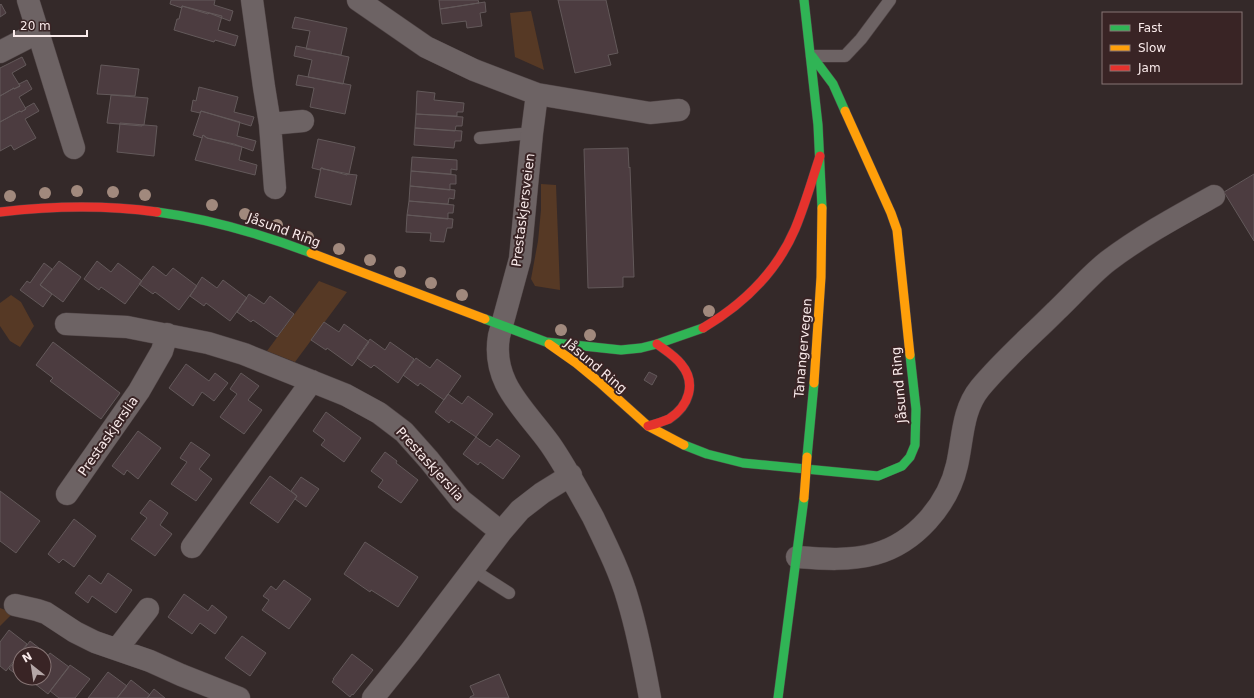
<svg xmlns="http://www.w3.org/2000/svg" width="1254" height="698" font-family="'DejaVu Sans',sans-serif">
<rect width="100%" height="100%" fill="#342929"/>
<path fill="#563925" d="M531,11L544,70L515,57L510,13Z
M541,184L556,185L560,290L535,286L531,279L538,241L541,210Z
M319,281L347,292L295,362L267,351Z
M11,295L21,302L34,326L20,347L10,341L0,326V303Z
M0,608L13,613L0,626Z"/>
<path fill="#4c3c40" stroke="#63595a" d="M171,0H215L214,5L233,11L230,21L209,13L208,14L182,6V8L170,4Z
M439,0H478L479,3L440,9Z
M558,0H606L618,53L608,55L611,65L575,73Z
M485,2L486,12L480,13L482,26L467,28L466,21L442,24L440,9Z
M1,4L6,13L0,17V5Z
M182,6L222,16L218,30L238,36L235,46L215,40L214,42L174,30L177,19H179Z
M295,17L347,28L341,55L306,49L310,31L292,28Z
M296,46L349,57L343,84L308,77L312,60L294,56Z
M22,57L26,65L12,73L20,86L14,89V88L0,96V68Z
M101,65L139,69L135,96L97,94Z
M298,75L351,85L345,114L310,107L314,88L296,85Z
M27,80L32,89L19,97L26,109L21,112L20,111L0,122V96L14,88V89L20,86L19,84Z
M199,87L238,97L234,112L254,117L251,126L201,111L200,113L191,111L193,100L196,101Z
M417,91L435,93L434,100L464,103L463,112H457V116L416,114Z
M111,95L148,98L144,125H142V126L107,123Z
M34,103L39,111L25,119L36,138L14,150L11,145L0,151V122L20,111L21,112L26,109L25,108Z
M201,111L240,122L237,136L256,141L253,151L234,144L207,138L203,135L202,138L193,135Z
M416,114L463,117L462,126H456L455,131L415,128Z
M120,123L157,126L154,156L117,152Z
M415,128L462,131L461,141H455L454,148L414,145Z
M203,135L207,138L242,147L239,160L257,165L255,175L195,160Z
M318,139L355,147L349,174L323,169V168H321L320,170L312,168Z
M628,148L629,168L630,167L634,277H623V287L588,288L584,149Z
M412,157L457,160V170L451,169V174L411,171Z
M321,168L347,175V174L357,175L351,205L315,197Z
M411,171L456,175V184H450V190L410,186Z
M1254,174V241L1224,192Z
M410,186L455,190L454,199L449,198L448,204L409,201Z
M409,201L454,205L453,213H448V219L407,215Z
M407,215L453,219L452,228H447L444,242L430,241L431,233L406,232Z
M59,261L81,277L63,302L40,285Z
M97,261L111,272L118,263L142,281L125,304L101,287L99,290L84,279Z
M44,263L52,269L40,285L52,294L43,307L20,290L27,281L30,283Z
M153,266L166,276L173,268L197,286L179,310L155,292L153,294L139,284Z
M202,277L217,288L223,280L247,298L230,321L206,303L204,306L190,296Z
M249,294L264,304L270,296L294,314L277,337L253,320L251,322L237,312Z
M324,322L339,332L344,324L369,342L352,366L327,348L326,350L311,340Z
M370,339L385,350L390,342L414,359L398,383L374,365L371,368L357,358Z
M53,342L120,393L101,419L50,381L53,378L36,365Z
M416,358L430,368L437,359L461,376L444,400L420,383L418,386L403,375Z
M186,364L209,381L215,373L228,383L214,401L202,392L193,406L169,388Z
M649,372L657,376L652,385L644,380Z
M241,373L259,386L248,400L262,410L244,434L220,417L237,394L230,389Z
M448,394L462,404L468,396L493,414L476,437L451,420L449,423L435,412Z
M326,412L361,438L344,462L321,445L325,440L313,431Z
M138,431L161,448L138,479L127,470L124,475L112,466Z
M476,437L490,447L497,439L520,456L503,479L480,462L478,465L463,454Z
M191,442L210,455L199,469L212,479L196,501L171,484L187,462L180,458Z
M385,452L397,461L396,463L418,480L401,503L378,487L383,480L371,471Z
M270,476L297,496L278,523L250,503Z
M301,477L319,489L306,507L295,499L297,496L291,491Z
M0,491L40,521L16,553L0,541Z
M150,500L168,513L160,525L172,534L155,556L131,539L147,518L140,513Z
M74,519L96,536L74,567L63,559L59,563L48,554Z
M365,542L418,577L398,607L371,590L370,592L344,574Z
M108,573L132,590L116,613L92,596L88,603L75,593L89,575L101,584Z
M284,580L311,599L289,629L262,610L269,600L263,596L271,586L276,590Z
M184,594L208,611L212,605L227,617L215,634L200,623L192,634L168,617Z
M9,630L27,644L6,671L0,666V642Z
M242,636L266,653L250,676L225,658Z
M30,641L48,655L44,661V654H20V677L9,669Z
M50,653L69,667L48,694L30,680L31,678H44V661Z
M352,654L373,670L353,695L352,694L350,697L332,682L334,679H333Z
M70,665L90,679L75,698H59L50,691Z
M108,672L127,686L117,698H88Z
M499,674L509,698H470V697L474,695L470,686Z
M21,678H31L27,683Z
M131,680L150,695L147,698H117Z
M154,689L165,698H147Z"/>
<g fill="none" stroke-linecap="round" stroke-linejoin="round">
<defs>
<path id="lane" d="M812,56H845L861,39L890,0
M480,138L532,133
M473,570L509,593"/>
<path id="street" d="M28,0L74,148
M252,0L264,87L270,124L275,188
M358,0L426,47L474,70L537,94L532,133L520,259L499,336C491,383 525,409 550,444C566,467 579,492 593,517C606,544 620,572 628,600C638,633 644,665 650,698
M0,52L39,32
M537,94L650,113L679,110
M270,124L303,121
M66,324L127,327L208,343L244,354L346,395L379,413L404,432L429,460L461,500L501,532
M67,494L139,391L162,351L167,334
M192,547L312,381
M797,557C823,559 850,561 875,554C915,543 948,505 957,465C963,439 962,410 980,388C1003,360 1031,336 1056,311C1073,295 1091,274 1108,261C1141,236 1178,216 1214,196
M15,605L37,610L46,613L75,632L95,642L150,661L181,675L239,698
M117,649L148,609
M373,698L410,652L501,532L520,510L542,493L571,475"/>
<path id="fast" d="M804,0L818,125L822,208
M812,56L833,84L845,111
M157,212C210,219 261,234 311,253
M485,319L546,342L621,350L641,348L657,344L703,328
M684,445L707,454L743,463L878,476L902,466L910,457L915,445L916,409L910,355
M807,457L814,383
M778,698L804,498"/>
<path id="slow" d="M845,111L891,213L897,230L910,355
M311,253L485,319
M549,344L576,363L599,382L648,426L684,445
M814,383L821,277L822,208"/>
<path id="jam" d="M0,212C52,206 105,205 157,212
M703,328C744,304 776,273 795,229C805,205 812,180 820,156
M648,426C655,424 662,422 669,419C689,406 697,383 681,364C675,356 665,350 657,344"/>
</defs>
<use href="#lane" stroke="#504546" stroke-width="13"/>
<use href="#street" stroke="#504546" stroke-width="23"/>
<use href="#fast" stroke="#504546" stroke-width="10"/>
<use href="#slow" stroke="#504546" stroke-width="10"/>
<use href="#jam" stroke="#504546" stroke-width="10"/>
<use href="#lane" stroke="#6d6364" stroke-width="12"/>
<use href="#street" stroke="#6d6364" stroke-width="22"/>
<use href="#fast" stroke="#30b455" stroke-width="9"/>
<use href="#slow" stroke="#ff9f0a" stroke-width="9"/>
<use href="#jam" stroke="#e5322d" stroke-width="9"/>
<defs>
<path id="slow-bridge" d="M804,498L807,457"/>
</defs>
<use href="#slow-bridge" stroke="#504546" stroke-width="10" stroke-linecap="butt"/>
<use href="#slow-bridge" stroke="#ff9f0a" stroke-width="9"/>
</g>
<g fill="#a1897d">
<circle cx="77" cy="191" r="6"/>
<circle cx="113" cy="192" r="6"/>
<circle cx="45" cy="193" r="6"/>
<circle cx="145" cy="195" r="6"/>
<circle cx="10" cy="196" r="6"/>
<circle cx="212" cy="205" r="6"/>
<circle cx="245" cy="214" r="6"/>
<circle cx="277" cy="225" r="6"/>
<circle cx="308" cy="237" r="6"/>
<circle cx="339" cy="249" r="6"/>
<circle cx="370" cy="260" r="6"/>
<circle cx="400" cy="272" r="6"/>
<circle cx="431" cy="283" r="6"/>
<circle cx="462" cy="295" r="6"/>
<circle cx="709" cy="311" r="6"/>
<circle cx="561" cy="330" r="6"/>
<circle cx="590" cy="335" r="6"/>
</g>
<g text-anchor="middle" dominant-baseline="central" stroke-width="4" stroke-linejoin="round" paint-order="stroke">
<g font-size="13" fill="#faebeb" stroke="#392425">
<text transform="translate(523 210) rotate(-83)">Prestaskjersveien</text>
<text transform="translate(284 230) rotate(20)">Jåsund Ring</text>
<text transform="translate(803 348) rotate(-85)">Tanangervegen</text>
<text transform="translate(596 366) rotate(40)">Jåsund Ring</text>
<text transform="translate(899 385) rotate(-95)">Jåsund Ring</text>
<text transform="translate(108 436) rotate(-55)">Prestaskjerslia</text>
<text transform="translate(430 464) rotate(48)">Prestaskjerslia</text>
</g>
</g>
<rect x="1102" y="12" width="140" height="72" fill="#392425" stroke="#867474"/>
<rect x="1110" y="25" width="20" height="6" fill="#30b455" stroke="#867474"/>
<text x="1138" y="32" font-size="12" fill="#faebeb">Fast</text>
<rect x="1110" y="45" width="20" height="6" fill="#ff9f0a" stroke="#867474"/>
<text x="1138" y="52" font-size="12" fill="#faebeb">Slow</text>
<rect x="1110" y="65" width="20" height="6" fill="#e5322d" stroke="#867474"/>
<text x="1138" y="72" font-size="12" fill="#faebeb">Jam</text>
<g transform="translate(32 666) rotate(330)"><circle r="19" fill="#392425" stroke="#867474"/>
<path d="M0-3L7 15L0 10L-7 15Z" fill="#b5a7a7"/>
<text y="-6" font-size="11" font-weight="bold" text-anchor="middle" fill="#faebeb">N</text>
</g>
<path d="M14 30v6h73v-6" fill="none" stroke="#faebeb" stroke-width="2"/>
<text x="20" y="30" font-size="12" fill="#faebeb" stroke="#392425" stroke-width="3" paint-order="stroke">20 m</text>
</svg>
